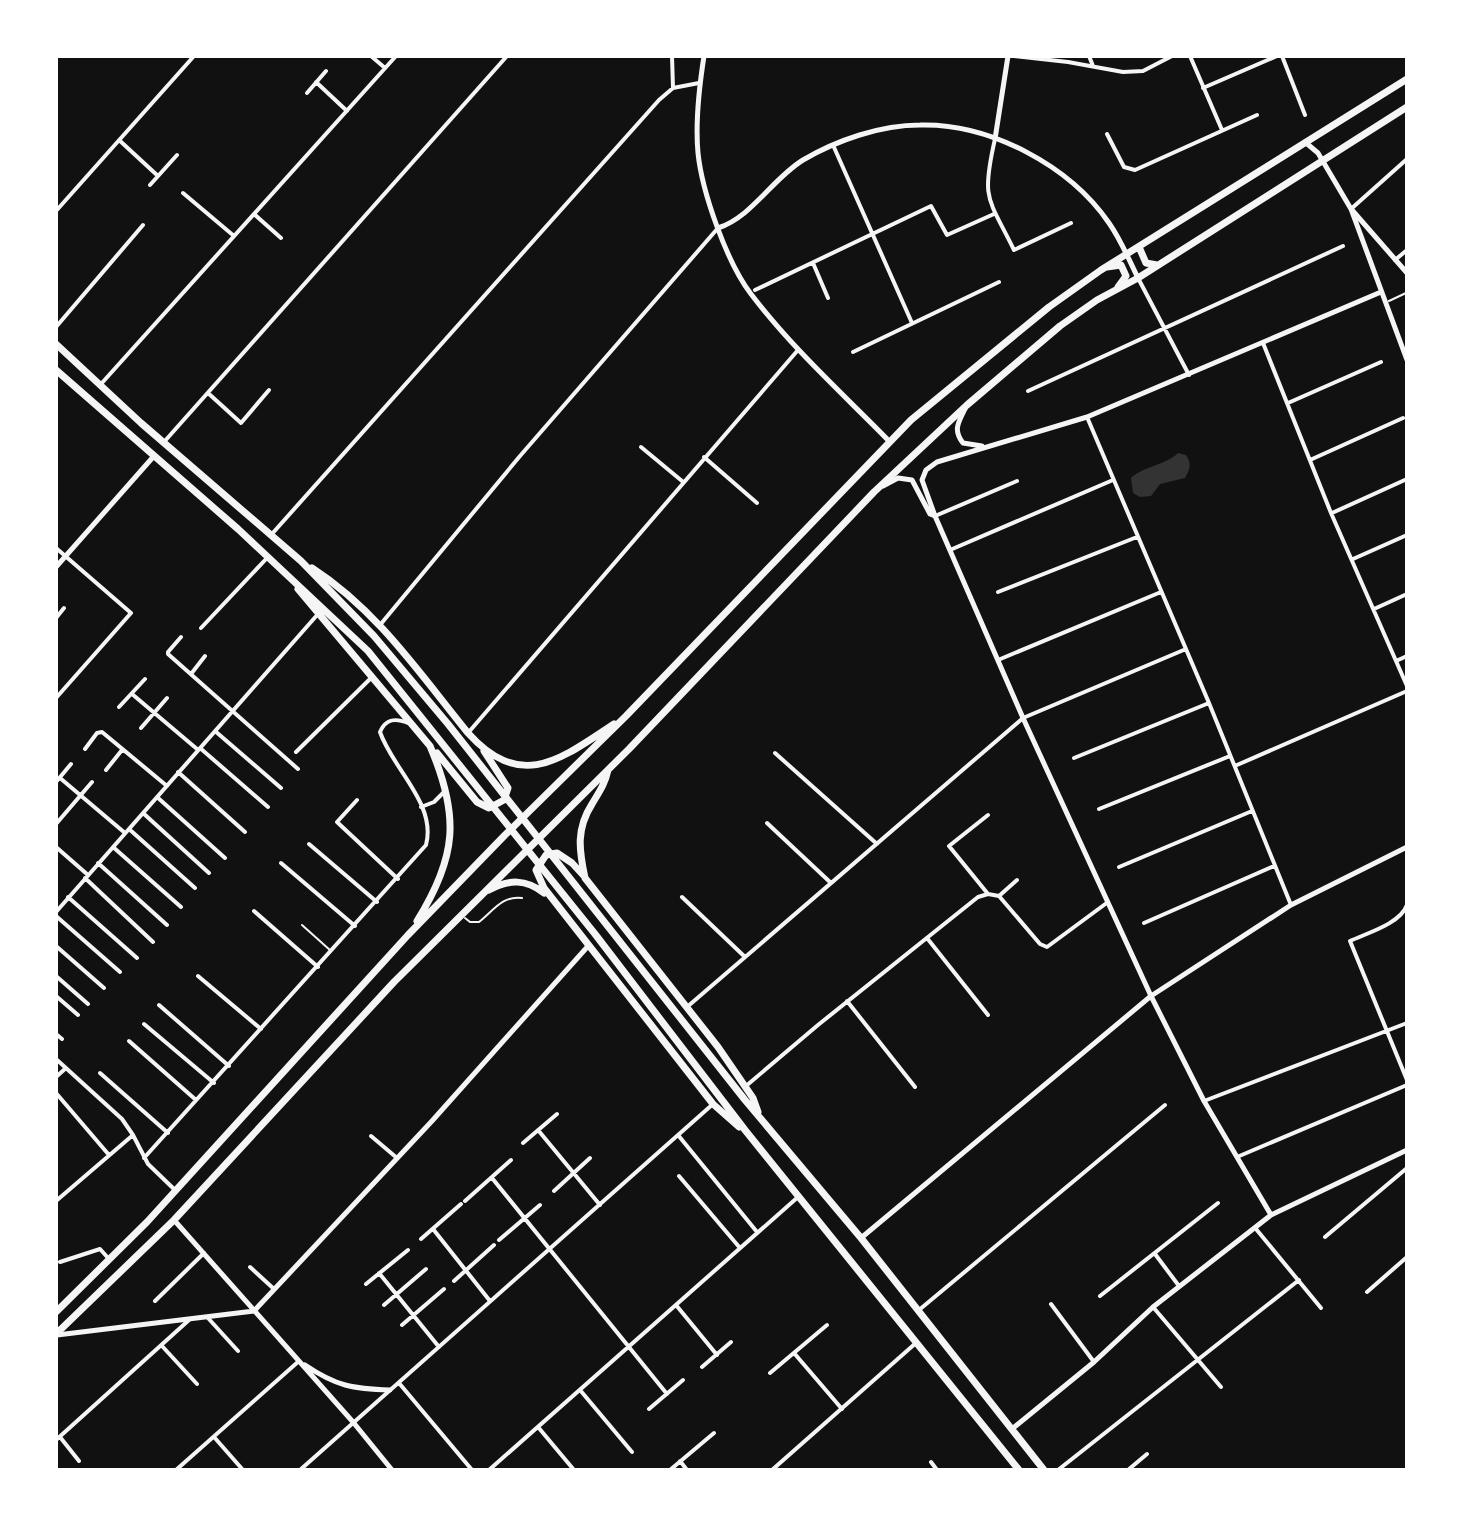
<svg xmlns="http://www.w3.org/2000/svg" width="1463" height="1526" font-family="'DM Sans',sans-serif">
<rect width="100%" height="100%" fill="#111"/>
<path fill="#333" d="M1178,453L1186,455C1192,464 1190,469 1185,478L1160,484L1151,496L1140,497L1133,493L1131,478C1144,466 1166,465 1178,453Z"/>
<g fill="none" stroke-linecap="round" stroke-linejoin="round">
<path stroke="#f5f5f5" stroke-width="2" d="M1389,301L1406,293
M465,918L470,922H479C493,911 503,895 522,898
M302,925L331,951"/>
<path stroke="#f5f5f5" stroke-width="4" d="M371,56L385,68
M672,56L673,88
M1014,56L1068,62L1123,72L1143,71L1172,56
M1089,56L1093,66
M1190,56L1222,130
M1282,56L1305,115
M316,82L347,111
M1203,88L1277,56
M307,93L326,71
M1107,134L1124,167L1135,170L1257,115
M995,139C981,200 988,197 1014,250L1071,223
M119,140L158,176
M833,145L912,323
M150,185L177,155
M183,193L234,236
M1351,209L1407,159
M56,211L194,56
M254,214L281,238
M1395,260L1407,250
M813,263L828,298
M1138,278L1189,375
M755,290L931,206L947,235L994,214
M56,327L143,225
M1263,343L1331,513L1407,686
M853,352L999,282
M101,384L396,56
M1028,391L1343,246
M208,393L241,423L269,390
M1288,403L1381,362
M1087,417L1209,703L1291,905
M164,442L507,56
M641,447L682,481
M704,457L757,503
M1310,460L1403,418
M1332,513L1407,479
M935,516L1017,481
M271,535L659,100L673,88L699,83
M56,548L131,613L56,698
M950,550L1113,480
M1353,559L1407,535
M998,592L1137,537
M1374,609L1407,594
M56,618L64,608
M380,625L520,456L718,228
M201,628L267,558
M181,637L168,652V654L298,769
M998,660L1161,592
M1396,661L1407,656
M191,674L205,656
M132,694L197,749
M119,707L145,679
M141,728L167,698
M215,731L281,788
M468,733L798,350
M200,748L268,807
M85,749L97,733L102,732L167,786
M296,752L371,678
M775,753L877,844
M1074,758L1209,703
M1237,765L1407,691
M106,770L122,750
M178,772L245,832
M60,778L125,833
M56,782L71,764
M157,797L225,858
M357,800L337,822L398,879
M421,807L434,802L445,791
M1099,809L1230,756
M143,813L209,873
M767,823L831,883
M56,824L92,782
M129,829L195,888
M309,844L377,902
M56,847L88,875
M113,847L181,907
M98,863L167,925
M281,863L355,926
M1119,867L1252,811
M85,878L153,942
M988,894L949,846L988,815
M999,896L1017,880
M68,897L137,958
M682,897L745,957
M1407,905C1400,924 1367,933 1350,941L1407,1080
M254,911L318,967
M56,912L318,614
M56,916L120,972
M1144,923L1274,866
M927,938L988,1015
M56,946L104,988
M56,976L88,1004
M198,976L261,1029
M56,996L78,1015
M847,1001L915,1087
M159,1005L229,1066
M687,1007L1023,718L1186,649
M144,1024L214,1083
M56,1034L62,1039
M129,1041L196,1100
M56,1059L122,1119L133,1135L148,1164L175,1190
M100,1073L168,1133
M56,1077L66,1068
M746,1086L818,1025L978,897L988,894L999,896L1040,944L1047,947L1108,902
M56,1093L109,1155
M1204,1101L1407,1023
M538,1130L600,1205
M678,1135L757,1232
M371,1136L397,1158
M523,1143L557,1114
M1237,1157L1407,1085
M144,1158L426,845C437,804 392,768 380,732C386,718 396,718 408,723
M679,1176L740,1248
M492,1178L667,1394
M554,1191L590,1158
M56,1201L133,1135
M465,1201L511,1160
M433,1229L490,1301
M1256,1229L1321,1308
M1325,1237L1407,1168
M421,1239L461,1204
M499,1240L540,1205
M1155,1254L1179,1286
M60,1262L100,1249L109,1259
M250,1267L274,1289
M379,1273L439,1347
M454,1281L494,1245
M366,1284L408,1250
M1367,1292L1407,1257
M1100,1296L1218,1203
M155,1301L204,1253
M1051,1304L1094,1362
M384,1305L426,1269
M676,1305L717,1355
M1153,1307L1221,1387
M919,1310L1165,1105
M208,1318L238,1351
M402,1325L444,1289
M162,1346L197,1384
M794,1353L842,1409
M702,1367L731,1342
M770,1373L827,1325
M399,1383L472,1470
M580,1390L632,1452
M649,1409L683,1380
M538,1427L574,1470
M60,1437L79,1461
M214,1437L243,1470
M56,1440L189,1320
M680,1461L687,1470
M931,1462L937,1470
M176,1470L299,1361
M300,1470L713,1104
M489,1470L798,1197
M670,1470L714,1433
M772,1470L917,1342
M1058,1470L1299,1280
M1128,1470L1147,1454"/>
<path stroke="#f5f5f5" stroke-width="5" d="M704,56C699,88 695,121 698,153C702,192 727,263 751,294C792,348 842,393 889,441
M995,139L1008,56
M1305,142L1318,153L1351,209L1407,360
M1352,210L1407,273
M718,228C752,217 772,179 803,160C837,140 881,125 920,125C990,123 1070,166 1109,223C1121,240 1129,260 1138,278
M965,409C958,423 953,430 963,443L982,446
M883,486L898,478L912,480L930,514L935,516L1023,718L1151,996L1204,1101L1271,1215
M935,516L922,480L926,470L937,462L1087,417L1381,292
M56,567L154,456
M174,1220L353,1422L392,1470
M861,1238L1151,996L1291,905L1407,847
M57,1335L254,1311L432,1121L589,945
M305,1365C336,1386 353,1389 390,1390
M1012,1429L1094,1362L1153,1307L1271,1215L1407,1150"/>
<path stroke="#f5f5f5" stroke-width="7" d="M1139,247L1146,263L1157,265
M1107,267L1121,265L1126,276L1118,287
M56,344L141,423L301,561L374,636L448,724L745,1100L861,1238L1044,1470
M56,370L238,529L368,651L595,934L745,1130L1019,1470
M312,568C377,610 420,674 468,733C521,792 561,759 614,724
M298,589L430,746C460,816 457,857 417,921
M437,753L477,802L489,808L504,800L508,788L484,751
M608,770C605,784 599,792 592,804C576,829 579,850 585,878L718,1047L753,1098L758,1112
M584,876L572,863L557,853L546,855L536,870L544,888L713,1104L739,1127
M489,890C509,879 526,879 544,893
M56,1312L147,1222L408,935L505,835L626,716L911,420L1049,307L1101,270L1407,79
M56,1334L174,1220L394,982L629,749L874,492L967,405L1060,326L1097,300L1138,278L1407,107"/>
</g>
<rect width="1463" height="1526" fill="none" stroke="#ffffff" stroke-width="116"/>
</svg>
